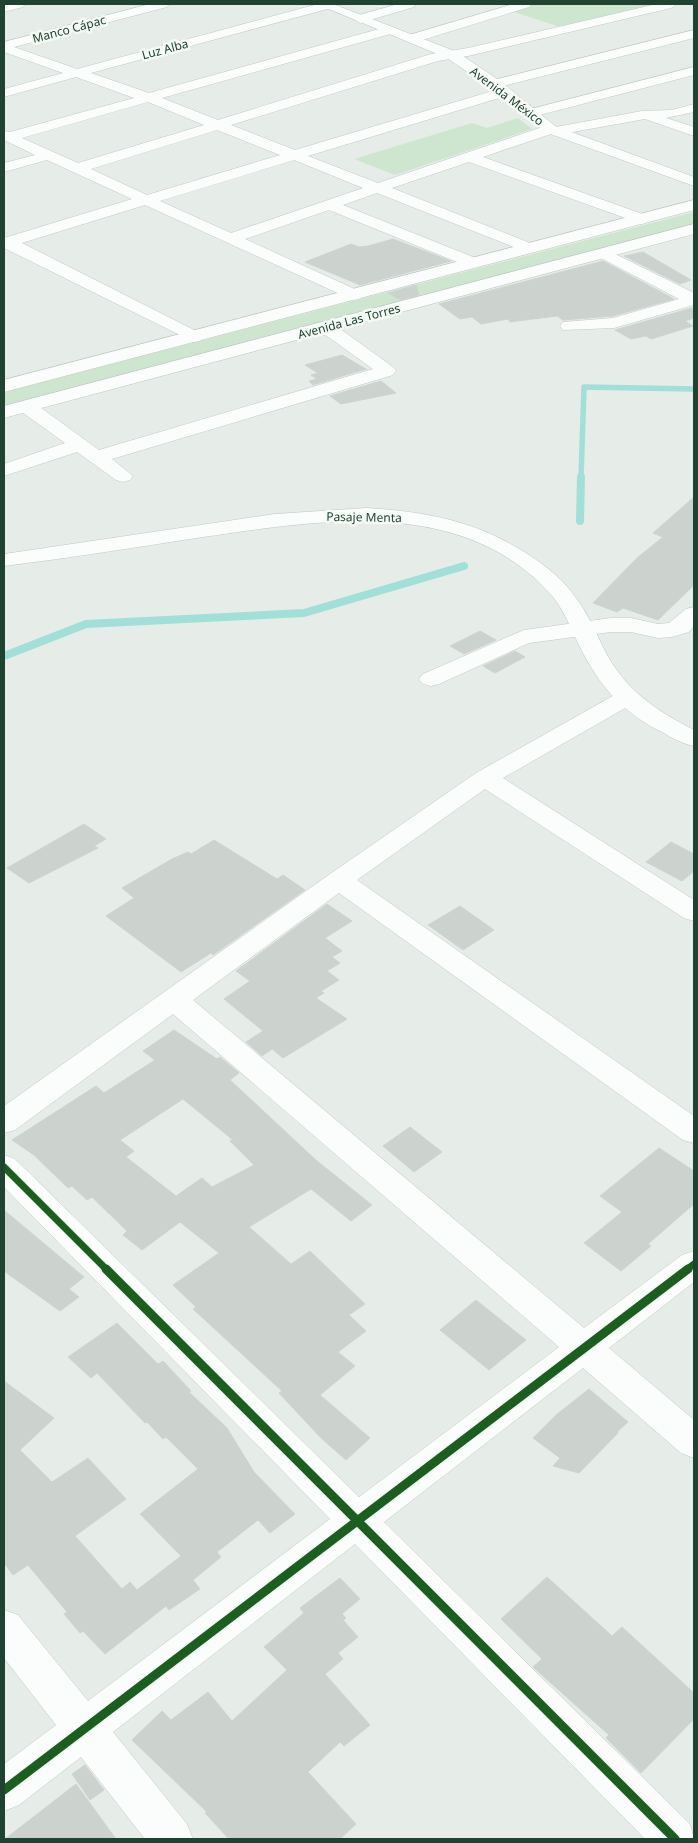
<svg xmlns="http://www.w3.org/2000/svg" width="698" height="1843" font-family="'Noto Sans',sans-serif">
<rect width="100%" height="100%" fill="#e6ece8"/>
<path fill="#cee6cf" d="M535,4H655L560,27L511,11Z
M518,118L532,129L395,175L354,159L472,123L487,128Z
M694,212V224L4,405V392Z"/>
<g fill="none" stroke-linecap="round" stroke-linejoin="round">
<path stroke="#a3dfd9" stroke-width="5.5" d="M581,478L584,387L694,389"/>
<path stroke="#a3dfd9" stroke-width="8" d="M580,521L581,477
M4,656L86,624L304,613L464,566"/>
</g>
<path fill="#ccd3cf" stroke="#ced5d1" fill-rule="evenodd" d="M393,239L451,261L360,285L305,262L351,244L359,247L368,246Z
M643,252L691,280L680,284L624,256Z
M603,261L674,299L613,316L563,320L557,316L510,322L508,319L481,324L472,317L460,319L439,304Z
M416,285L419,295L400,300L388,293Z
M692,308L694,309V318L685,321L693,326L651,339L646,336L631,339L615,330Z
M342,355L366,369L313,385L309,381L317,379L311,375L318,373L305,365Z
M381,381L396,393L341,404L330,396Z
M694,497V585L658,620L623,608L617,612L593,603L637,558L663,537L653,533Z
M480,631L496,640L464,654L450,646Z
M515,651L525,657L495,673L483,666Z
M84,824L106,839L94,846L98,848L29,883L7,868Z
M214,840L277,879L283,875L305,890L213,955L211,953L181,972L106,916L134,898L122,888L172,859L188,852L191,854Z
M671,842L694,854V871L682,881L646,862Z
M327,904L352,921L325,938L342,951L332,957L340,963L327,971L339,980L321,991L324,993L316,998L347,1019L283,1058L272,1049L262,1056L246,1042L263,1031L224,999L250,981L236,971Z
M460,906L494,930L463,950L428,925Z
M174,1030L217,1059L220,1057L239,1073L230,1080L317,1161L372,1205L351,1221L311,1189L249,1227L291,1264L310,1251L365,1304L349,1315L366,1331L338,1352L355,1366L320,1395L370,1438L346,1460L321,1438L279,1393L282,1391L193,1309L196,1307L173,1285L219,1253L180,1222L142,1250L123,1235L127,1231L92,1197L87,1200L72,1186L68,1188L34,1155L12,1140L96,1086L104,1093L155,1060L143,1051ZM183,1099L233,1140L230,1141L254,1165L212,1187L202,1178L176,1196L126,1157L134,1151L120,1140Z
M410,1127L442,1152L414,1172L383,1146Z
M659,1148L694,1171V1204L648,1244L651,1246L621,1271L584,1243L622,1212L600,1196Z
M4,1210L84,1277L69,1289L79,1297L60,1311L4,1271Z
M476,1300L526,1340L489,1370L440,1330Z
M117,1323L158,1364L163,1361L191,1391L189,1392L227,1428L254,1472L295,1514L270,1533L258,1520L217,1552L221,1557L193,1580L200,1589L169,1610L166,1606L105,1654L83,1631L80,1633L64,1614L67,1612L28,1565L13,1575L4,1563V1381L54,1418L20,1450L52,1482L88,1458L126,1499L75,1536L122,1589L130,1582L137,1590L181,1556L140,1514L198,1469L166,1437L163,1439L147,1422L145,1423L97,1373L91,1378L68,1357Z
M589,1389L628,1422L617,1432L618,1433L579,1473L553,1466L560,1458L533,1438L556,1415Z
M547,1577L612,1636L622,1627L694,1693V1719L641,1773L606,1738L609,1735L533,1667L542,1659L501,1619Z
M340,1578L360,1599L342,1614L346,1618L343,1620L358,1637L338,1653L343,1659L325,1674L370,1725L344,1746L340,1742L308,1772L356,1824L340,1839H229L205,1813L207,1812L132,1740L162,1711L171,1720L208,1692L232,1721L287,1670L264,1647L304,1613L300,1608Z
M85,1765L104,1790L90,1800L72,1774Z
M76,1784L116,1839H5Z"/>
<g fill="none" stroke-linecap="round" stroke-linejoin="round">
<defs>
<path id="street" d="M4,4H25L23,7L4,12Z
M150,4H169L167,7L14,47L77,69L318,4L333,5L331,8L91,73L149,93L386,27L390,26L396,30L394,33L162,98L218,120L431,54L468,48L657,4H677L671,8L468,56L438,61L231,125L295,150L499,89H509L511,92L509,95L308,156L378,183L545,126L556,127L642,111L672,110L694,104V112L666,118L694,127V136L645,119L556,135L551,134L483,157L648,216L650,219L648,222L642,224L469,162L392,188L535,245L537,248L535,251L529,253L377,193L343,205L478,259L480,263L478,267L472,268L329,210L245,239L359,291L362,295L359,299L353,300L145,205L22,243L200,333L203,337L200,341L194,342L4,248V238L132,199L47,160L4,172V163L35,155L4,140V131L10,132L134,98L76,77L4,97V89L63,73L4,52V42ZM148,102L204,125L78,163L22,138ZM217,130L280,155L147,195L91,169ZM294,160L363,188L231,233L160,201Z
M398,4H416L414,7L360,23L354,19L356,16Z
M513,4H531L529,7L416,42L411,43L405,39L406,36Z
M694,30V38L495,88L488,84L490,81Z
M694,67V75L532,117L525,113L527,110Z
M603,248L694,293V305L614,328L563,330L560,326L563,322L613,318L679,299L597,256L595,253Z
M326,322L332,323L393,367L396,371L393,375L112,459L133,476L130,480L123,482L116,480L77,452L4,476V464L65,443L19,410L17,406L19,402H33L99,450L373,369L320,331L317,327L320,323Z
M694,607V626L689,632L672,637L658,638L631,632H611L529,643L439,684L431,686L423,684L419,679L423,674L524,630L611,618H631L658,624L669,623L686,609Z
M626,691L634,693L638,698L634,703L503,778L694,900V921L684,918L485,789L357,880L694,1116V1143L683,1140L339,893L193,1000L584,1328L682,1255L694,1251V1282L609,1348L694,1420V1458L681,1453L583,1368L384,1522L690,1824L694,1839H645L355,1544L113,1732L187,1824L193,1839H145L81,1757L19,1805L4,1811V1764L56,1725L4,1658V1610L18,1615L88,1701L330,1519L4,1187V1155L15,1159L359,1497L559,1347L173,1014L15,1130L4,1133V1106L330,874L476,773L618,693Z"/>
<path id="secondary" d="M317,4H333L457,52L500,81L555,126L694,177V186L545,132L490,87L447,58Z
M694,200V210L4,392V380Z
M694,224V234L4,418V406Z
M367,508C428,512 477,521 529,555C547,567 564,580 576,598C589,615 597,636 607,655C628,692 657,711 694,730V746C683,744 672,738 662,732C625,714 602,689 583,653C573,634 566,613 553,597C465,495 321,520 203,537C137,547 70,558 4,566V554L275,514Z"/>
</defs>
<use href="#street" stroke="#c3c9c5" stroke-width="1"/>
<use href="#secondary" stroke="#bfc8c3" stroke-width="1"/>
<use href="#street" fill="#fbfcfc" fill-rule="evenodd"/>
<use href="#secondary" fill="#fbfcfc" fill-rule="evenodd"/>
<defs>
<path id="cycleway-far1" d="M4,1167L107,1270
M686,1270L694,1264"/>
<path id="cycleway" d="M106,1269L675,1839
M4,1790L688,1269"/>
</defs>
<use href="#cycleway-far1" stroke="#f5faf6" stroke-width="10"/>
<use href="#cycleway" stroke="#f5faf6" stroke-width="12"/>
<use href="#cycleway-far1" stroke="#1b5e20" stroke-width="7"/>
<use href="#cycleway" stroke="#1b5e20" stroke-width="9"/>
</g>
<g text-anchor="middle" dominant-baseline="central" stroke-width="5" stroke-linejoin="round" paint-order="stroke">
<g font-size="12" fill="#204331" stroke="#f5faf6">
<text transform="translate(69 29) rotate(-15)">Manco Cápac</text>
<text transform="translate(165 49) rotate(-15)">Luz Alba</text>
<text transform="translate(507 96) rotate(37)">Avenida México</text>
<text transform="translate(349 321) rotate(-15)">Avenida Las Torres</text>
<text transform="translate(364 517) rotate(1)">Pasaje Menta</text>
</g>
</g>
<rect width="698" height="1843" fill="none" stroke="#204331" stroke-width="10"/>
</svg>
